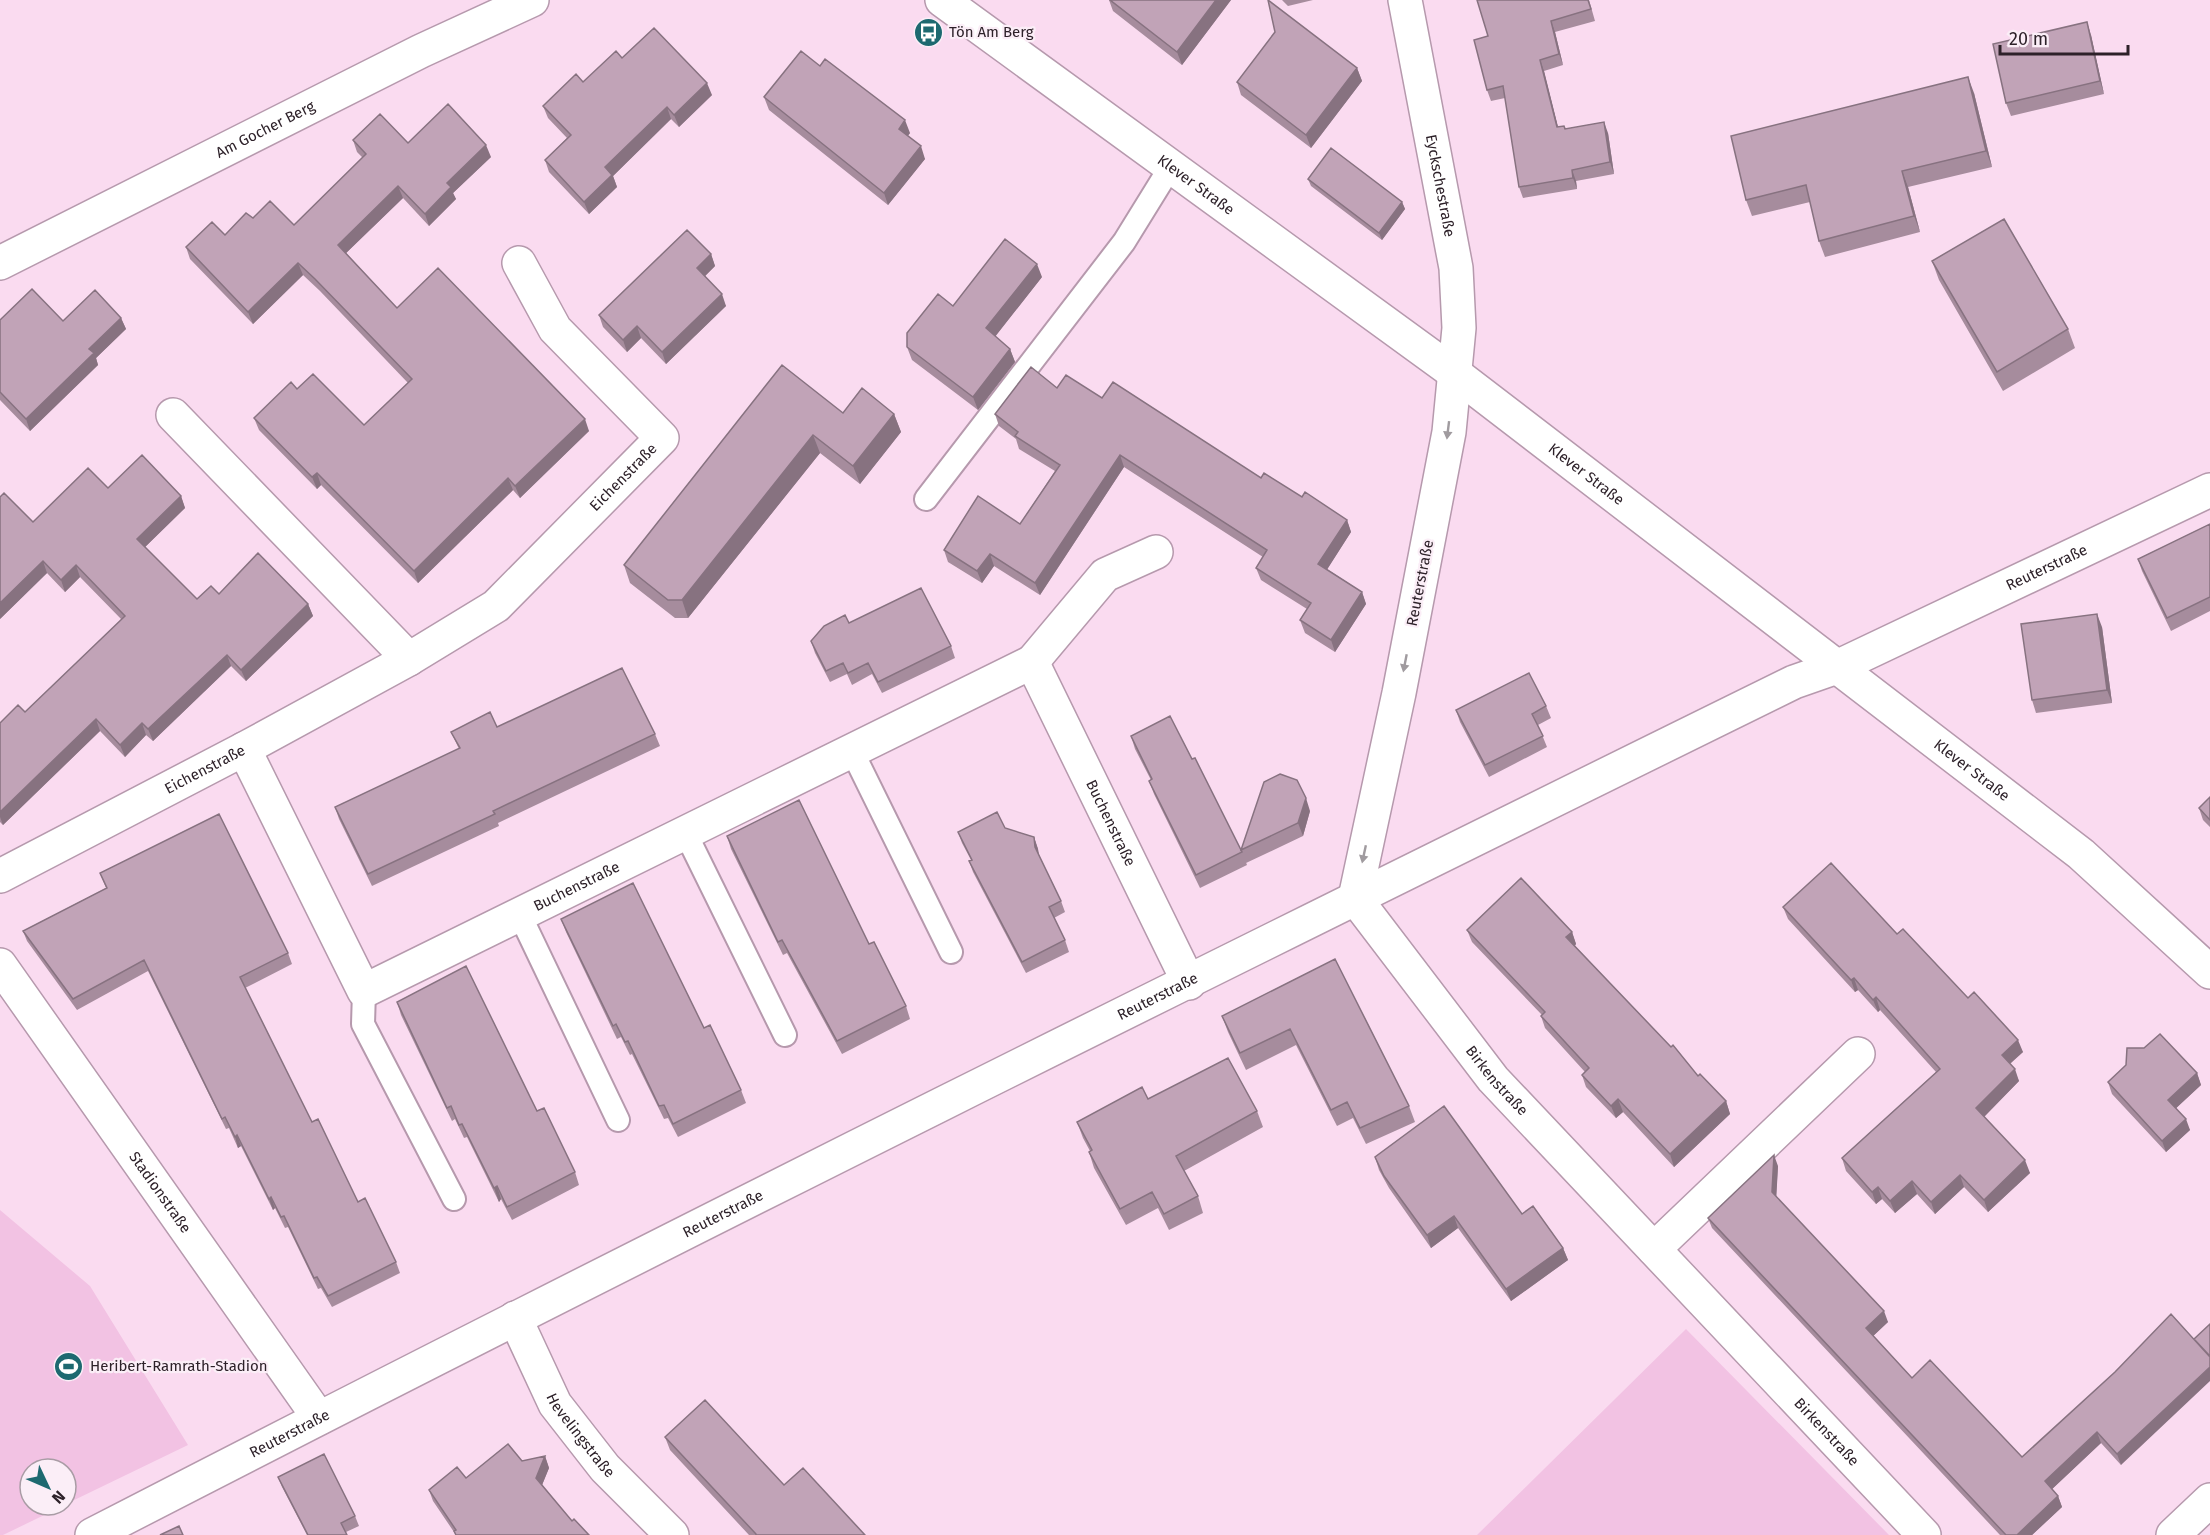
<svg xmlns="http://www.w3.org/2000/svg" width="2210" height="1535" font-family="'Fira Sans',sans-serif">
<rect width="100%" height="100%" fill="#fadbf0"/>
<path fill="#f2c2e3" d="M0,1210L90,1286L188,1445L66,1504V1469H30V1505H65L3,1535H0Z
M1686,1329L1889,1535H1477Z"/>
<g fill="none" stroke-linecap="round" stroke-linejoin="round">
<defs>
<path id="service" d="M926,499L1124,242L1171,166
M852,751L951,952
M685,832L785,1035
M519,913L618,1120
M364,991L363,1024L454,1199"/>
<g id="minor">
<path id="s1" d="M1405,0L1456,268L1459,328L1449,432L1399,693L1355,898L1493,1079L1924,1535"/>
<path id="s2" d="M0,263L421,51L532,0"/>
<path d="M173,415L409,659"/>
<path d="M1032,662L1105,575L1156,552"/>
<path id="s3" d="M1837,667L2210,490"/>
<path id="s4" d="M244,749L364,991L1032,662L1189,983"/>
<path id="s5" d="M0,876L244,749L409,659L496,606L662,438L555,329L519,263"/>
<path id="s6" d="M0,965L319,1418"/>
<path d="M1654,1249L1858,1054"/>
<path id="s7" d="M515,1318L555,1404L605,1468L672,1535"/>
<path d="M2173,1535L2210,1500"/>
</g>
<g id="tertiary">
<path id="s8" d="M942,0L1453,372L2081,854L2210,972"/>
<path id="s9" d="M92,1535C656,1244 1225,962 1794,682L1837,667"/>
</g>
</defs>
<use href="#service" stroke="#b699ad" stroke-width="26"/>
<use href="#minor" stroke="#b699ad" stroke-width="36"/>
<use href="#tertiary" stroke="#b699ad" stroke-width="36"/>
<use href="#service" stroke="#fff" stroke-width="22"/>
<use href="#minor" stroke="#fff" stroke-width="33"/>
<use href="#tertiary" stroke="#fff" stroke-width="33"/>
</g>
<path fill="#a68c9d" d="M1109,0H1231L1182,65L1113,11Z
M1282,0H1313L1288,6Z
M1477,0H1589L1595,21L1555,32L1563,65L1544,71L1558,127L1608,133L1614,174L1576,181L1577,189L1523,198L1519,187L1505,98L1491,101L1487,90L1488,36Z
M2091,35L2104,94L2011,116L2006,103Z
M622,58L712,95L679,127L671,119L613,176L617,187L589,214L549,172L545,160L567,138L548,118L543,106Z
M1357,68L1362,81L1311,148L1241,95L1237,82Z
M1974,93L1992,167L1908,187L1920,232L1825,257L1819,241L1810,202L1752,216L1746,200Z
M764,97L910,133L908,136L925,159L888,205L769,110Z
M353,140L408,143L491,157L453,193L456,199L429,226L403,198L346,253L397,308L589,431L520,498L513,490L418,583L321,485L317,489L259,430L254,418L297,389L364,425L408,383L320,291L303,275L253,324L190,259L186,247L225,235L253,218L294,225L363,158L357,152Z
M1308,179L1402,202L1405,209L1382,240L1311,186Z
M711,254L715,266L705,276L726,306L666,364L641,338L627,352L603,327L599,315Z
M1932,261L2068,329L2075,348L2003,391L1939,280Z
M1042,277L995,336L1010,349L1015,362L978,410L912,360L907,347L953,306Z
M121,318L126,329L96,358L98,365L30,431L0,400V320L63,321Z
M1057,388L1102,398L1261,478L1347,520L1351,532L1327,569L1362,592L1366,604L1335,652L1305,633L1300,620L1307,609L1261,580L1256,568L1263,557L1124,467L1040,595L994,566L982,583L948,562L944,550L1020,524L1055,471L1019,449L1016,439L999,426L995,414Z
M843,413L894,414L901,432L860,484L820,453L688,618H675L630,583L624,565Z
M108,488L181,496L185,508L145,547L197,599L219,594L308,604L313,616L246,681L231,666L153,741L146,735L125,757L100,731L3,825L0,822V723L25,712L122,620L80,577L65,592L47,573L0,619L33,522Z
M2210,524V611L2171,631L2142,571L2138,559Z
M849,623L951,646L955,658L882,693L872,674L852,685L847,674L830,682L815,653L811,641Z
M2102,627L2112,703L2036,713L2032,700Z
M1546,706L1551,718L1538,725L1547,747L1489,777L1460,722L1456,710Z
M497,727L655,734L660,746L498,823L499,826L372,886L339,819L335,807L459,749L451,732Z
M1131,736L1192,759L1242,852L1247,865L1200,888L1154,794L1149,781L1151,780L1135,749Z
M2210,797V827L2203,820L2199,808Z
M1310,811L1303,836L1246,863L1241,850Z
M1005,828L1034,837L1038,849L1039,855L1061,901L1065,912L1054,918L1065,940L1069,952L1026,973L973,872L969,861L971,860L962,843L958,832Z
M727,836L869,944L906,1006L910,1019L842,1054L787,953L783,955L731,849Z
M100,873L288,953L292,964L245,988L312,1122L358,1202L396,1262L400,1273L332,1307L321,1288L318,1289L288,1227L285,1228L275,1208L273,1210L241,1146L238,1148L229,1128L226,1129L148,971L77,1010L27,941L23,931L106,888Z
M1783,907L1897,934L1968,998L2023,1052L2010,1064L2019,1081L1984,1117L2030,1173L1988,1212L1964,1187L1935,1214L1917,1194L1895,1213L1882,1199L1876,1204L1846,1171L1842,1158L1936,1072L1880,1010L1878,1012L1858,990L1855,992L1788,919Z
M561,919L704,1028L741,1090L746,1103L678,1137L668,1118L664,1119L632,1054L630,1055L621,1037L617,1039L566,932Z
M1467,930L1572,932L1576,944L1575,946L1698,1076L1726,1101L1730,1114L1674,1167L1623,1112L1616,1118L1586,1087L1582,1075L1585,1072L1545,1028L1541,1016L1542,1015L1472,942Z
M1335,959L1409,1106L1415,1122L1366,1144L1353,1118L1337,1126L1296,1045L1246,1070L1228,1032L1222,1016Z
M397,1002L537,1111L575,1172L579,1185L512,1220L501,1199L499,1202L467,1137L464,1138L455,1119L452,1121L401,1015Z
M2197,1073L2201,1085L2176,1108L2190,1130L2166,1152L2112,1094L2108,1082Z
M1148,1099L1257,1111L1263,1127L1184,1171L1198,1196L1203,1213L1169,1230L1158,1208L1126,1225L1094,1168L1089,1152L1090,1151L1083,1138L1077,1122Z
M1375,1157L1522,1214L1563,1248L1568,1260L1511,1301L1458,1228L1431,1248L1389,1188L1379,1170Z
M1778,1166L1776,1196L1888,1322L1873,1336L1912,1378L2022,1457L2115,1372L2121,1465L2101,1443L2052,1489L2058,1496L2062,1507L2032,1535H2000L1712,1228L1708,1218Z
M665,1437L784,1485L865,1535H749L670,1450Z
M545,1456L549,1468L542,1485L572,1521L589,1535H456L433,1501L429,1490L522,1461Z
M278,1477L355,1516L359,1526L346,1532L347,1535H307L282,1487Z"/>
<path fill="#877280" d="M1216,0H1231L1182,65L1177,52Z
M1551,21L1555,32L1563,65L1559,54Z
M2087,22L2091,35L2104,94L2100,81Z
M1540,60L1544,71L1561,139L1557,127Z
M1357,68L1362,81L1311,148L1306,135Z
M1968,77L1974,93L1992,167L1986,151Z
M707,83L712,95L679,127L674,115Z
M667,107L671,119L613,176L617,187L589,214L584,202L605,167Z
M905,120L910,133L903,141L899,129Z
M1604,122L1608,133L1614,174L1610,162Z
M486,145L491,157L453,193L456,199L429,226L425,214L447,183Z
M921,146L925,159L888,205L884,193Z
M1572,170L1576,181L1577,189L1573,178Z
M1902,171L1908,187L1920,232L1914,216Z
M398,186L403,198L343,256L338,245Z
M1402,202L1405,209L1382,240L1379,233Z
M711,254L715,266L701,280L697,268Z
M298,263L303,275L253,324L248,312Z
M1037,264L1042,277L991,342L986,328Z
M722,294L726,306L666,364L662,352Z
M121,318L126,329L96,358L98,365L30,431L26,419L89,349Z
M637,326L641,338L627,352L623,340Z
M1010,349L1015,362L978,410L973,397Z
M894,414L901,432L860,484L853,466Z
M585,419L589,431L520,498L515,486Z
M813,435L820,453L688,618L682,600Z
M1120,455L1124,467L1040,595L1035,583Z
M317,473L321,485L317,489L312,477Z
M508,478L513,490L418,583L414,571Z
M181,496L185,508L141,551L137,539Z
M1347,520L1351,532L1323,576L1318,564Z
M990,554L994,566L982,583L977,571Z
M43,561L47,573L0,619V603Z
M76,565L80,577L65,592L61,580Z
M1362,592L1366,604L1335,652L1331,640Z
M308,604L313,616L246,681L241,670Z
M2097,614L2102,627L2112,703L2107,690Z
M227,655L231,666L153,741L148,729Z
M96,719L100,731L3,825L0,817V812Z
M142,723L146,735L125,757L120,745Z
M1306,798L1310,811L1303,836L1298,823Z
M1034,837L1038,849L1039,858L1035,847Z
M1572,932L1576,944L1571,949L1566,937Z
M1854,978L1858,990L1855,992L1851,980Z
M1876,997L1880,1010L1878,1012L1873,1000Z
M2018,1040L2023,1052L2006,1067L2002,1055Z
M2015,1069L2019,1081L1981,1120L1976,1108Z
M2197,1073L2201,1085L2172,1112L2168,1100Z
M1618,1099L1623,1112L1616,1118L1611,1106Z
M1726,1101L1730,1114L1674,1167L1670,1154Z
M2186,1119L2190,1130L2166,1152L2162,1141Z
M237,1135L241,1146L238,1148L235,1137Z
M1774,1155L1778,1166L1776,1203L1772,1192Z
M2025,1160L2030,1173L1988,1212L1984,1200Z
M1960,1175L1964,1187L1935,1214L1931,1202Z
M1912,1181L1917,1194L1895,1213L1890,1201Z
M497,1186L501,1199L499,1202L494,1188Z
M1878,1187L1882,1199L1876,1204L1872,1192Z
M271,1197L275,1208L273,1210L269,1199Z
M1454,1216L1458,1228L1431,1248L1427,1235Z
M1563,1248L1568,1260L1511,1301L1506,1289Z
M1884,1311L1888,1322L1870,1339L1866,1328Z
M2210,1367V1381L2121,1465L2117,1454Z
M2097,1432L2101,1443L2049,1492L2045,1481Z
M545,1456L549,1468L540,1490L536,1478Z
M2058,1496L2062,1507L2032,1535H2017Z"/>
<path fill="#c1a3b7" stroke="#877280" stroke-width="1.5" d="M1110,0H1216L1177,52Z
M1268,0L1357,68L1306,135L1237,82L1275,32Z
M1477,0H1588L1591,9L1551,21L1559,54L1540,60L1557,127L1564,126L1565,129L1604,122L1610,162L1572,170L1573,178L1519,187L1503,86L1487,90L1474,40L1488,36Z
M2087,22L2100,81L2006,103L1993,44Z
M654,28L707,83L674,115L667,107L605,167L612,175L584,202L545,160L571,135L543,106L576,74L583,82L616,51L622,58Z
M801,51L820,66L825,59L905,120L899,129L921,146L884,193L764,97Z
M1968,77L1986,151L1902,171L1914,216L1819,241L1806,185L1746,200L1731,136Z
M448,104L486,145L447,183L451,187L425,214L398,186L338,245L397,308L438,268L585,419L515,486L508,478L414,571L317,473L312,477L254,418L291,382L297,389L313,374L364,425L412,379L315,279L298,263L248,312L186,247L212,222L225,235L246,213L253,218L270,201L294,225L366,154L353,140L380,114L408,143Z
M1331,148L1402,202L1379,233L1308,179Z
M2004,219L2068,329L1997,372L1932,261Z
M687,230L711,254L697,268L722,294L662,352L637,326L623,340L599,315Z
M1005,239L1037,264L986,328L1010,349L973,397L907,347V333L938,294L953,306Z
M32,289L63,321L95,290L121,318L89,349L94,353L26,419L0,392V320Z
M782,365L843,413L862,388L894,414L853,466L813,435L682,600H668L624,565Z
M1031,367L1057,388L1066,375L1102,398L1113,382L1261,478L1264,473L1302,497L1305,492L1347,520L1318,564L1362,592L1331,640L1300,620L1311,603L1256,568L1267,550L1120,455L1035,583L990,554L977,571L944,550L978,496L1020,524L1060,465L1015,436L1018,432L995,414Z
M142,455L181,496L137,539L197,599L211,586L219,594L258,553L308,604L241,670L227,655L148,729L142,723L120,745L96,719L0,812V723L18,705L25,712L125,616L76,565L61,580L43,561L0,603V497L4,493L33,522L88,468L108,488Z
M2210,524V597L2167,618L2138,559Z
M921,588L951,646L878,682L868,663L848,673L843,663L826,671L811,641L824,626L845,615L849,623Z
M2097,614L2107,690L2032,700L2021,624Z
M622,668L655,734L493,811L495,814L368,874L335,807L460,748L451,732L490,712L497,727Z
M1529,673L1546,706L1532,714L1543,736L1485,765L1456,710Z
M1170,716L1192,759L1195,758L1242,852L1196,875L1149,781L1152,779L1131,736Z
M1280,774L1297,780L1306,798L1298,823L1241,850L1264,782Z
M2210,797V820L2199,808Z
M799,800L869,944L874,942L906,1006L837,1041L782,940L778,942L727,836Z
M997,812L1005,828L1034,837L1035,847L1061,901L1049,907L1065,940L1022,962L969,861L972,860L958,832Z
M219,814L288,953L240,977L312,1122L318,1119L358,1202L365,1198L396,1262L328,1296L317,1277L314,1278L284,1216L281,1217L271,1197L269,1199L237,1135L235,1137L225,1117L222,1119L144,960L73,999L23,931L107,888L100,873Z
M1831,863L1897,934L1903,929L1968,998L1974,992L2018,1040L2002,1055L2015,1069L1976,1108L2025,1160L1984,1200L1960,1175L1931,1202L1912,1181L1890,1201L1878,1187L1872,1192L1842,1158L1940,1069L1876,997L1873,1000L1854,978L1851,980L1783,907Z
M1521,878L1572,932L1566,937L1671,1047L1673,1045L1698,1076L1700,1074L1726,1101L1670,1154L1618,1099L1611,1106L1582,1075L1589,1068L1541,1016L1545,1012L1467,930Z
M633,883L704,1028L710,1025L741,1090L673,1124L664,1105L659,1106L628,1041L625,1042L616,1024L613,1026L561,919Z
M1335,959L1409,1106L1360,1128L1347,1102L1331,1110L1290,1029L1240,1053L1222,1016Z
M466,966L537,1111L544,1108L575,1172L507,1207L497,1186L494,1188L462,1124L459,1125L451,1106L447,1108L397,1002Z
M2160,1034L2197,1073L2168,1100L2186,1119L2162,1141L2108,1082L2126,1065L2127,1048H2144Z
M1228,1058L1257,1111L1176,1156L1198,1196L1164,1214L1152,1192L1120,1209L1089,1152L1092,1150L1077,1122L1142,1087L1148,1099Z
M1444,1106L1522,1214L1533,1206L1563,1248L1506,1289L1454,1216L1427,1235L1384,1176L1375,1157Z
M1774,1155L1772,1192L1884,1311L1866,1328L1912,1378L1930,1360L2022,1457L2115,1372L2171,1314L2210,1357V1367L2117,1454L2097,1432L2045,1481L2058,1496L2017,1535H2006L1708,1218Z
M2210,1324V1356L2194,1339Z
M705,1400L784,1485L803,1468L865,1535H756V1534L665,1437Z
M508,1444L522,1461L545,1456L536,1478L572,1521L574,1519L589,1535H456L454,1531L456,1530L429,1490L457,1467L466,1478Z
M324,1454L355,1516L341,1523L347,1535H308L278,1477Z
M179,1526L183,1535H160Z"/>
<defs><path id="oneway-solid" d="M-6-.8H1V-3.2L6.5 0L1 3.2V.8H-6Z" transform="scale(1.5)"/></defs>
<g fill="#a09b9f">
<use href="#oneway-solid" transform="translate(1448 430) rotate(97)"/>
<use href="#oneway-solid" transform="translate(1405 663) rotate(101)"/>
<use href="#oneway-solid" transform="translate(1364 854) rotate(102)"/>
</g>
<defs>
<symbol id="bus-disc" viewBox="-11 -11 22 22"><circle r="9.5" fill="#1d6970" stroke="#fbeef7"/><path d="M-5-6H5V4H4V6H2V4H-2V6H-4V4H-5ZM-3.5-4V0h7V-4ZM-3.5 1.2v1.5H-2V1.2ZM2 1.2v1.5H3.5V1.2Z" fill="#fff"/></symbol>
<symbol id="stadium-disc" viewBox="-11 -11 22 22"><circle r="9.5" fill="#1d6970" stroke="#fbeef7"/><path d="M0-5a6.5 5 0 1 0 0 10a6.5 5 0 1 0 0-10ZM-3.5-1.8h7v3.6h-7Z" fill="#fff"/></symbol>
</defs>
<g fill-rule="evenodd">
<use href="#bus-disc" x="912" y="16" width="33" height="33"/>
<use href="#stadium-disc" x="52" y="1350" width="33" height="33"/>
</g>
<g text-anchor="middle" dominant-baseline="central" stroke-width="4.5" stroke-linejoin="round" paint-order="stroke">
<g font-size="15" fill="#2d2129" stroke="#fbeef7" text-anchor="start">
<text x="949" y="32">Tön Am Berg</text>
<text x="90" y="1366">Heribert-Ramrath-Stadion</text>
</g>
<g font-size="15" fill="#2d2129" stroke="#fbeef7">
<text stroke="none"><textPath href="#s2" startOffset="297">Am Gocher Berg</textPath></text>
<text stroke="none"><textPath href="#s8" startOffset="314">Klever Straße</textPath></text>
<text stroke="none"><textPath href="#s1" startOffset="189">Eyckschestraße</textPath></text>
<text stroke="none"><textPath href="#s8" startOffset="800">Klever Straße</textPath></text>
<text stroke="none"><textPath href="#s5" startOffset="746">Eichenstraße</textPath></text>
<text stroke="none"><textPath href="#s3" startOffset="232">Reuterstraße</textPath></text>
<text transform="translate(1420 583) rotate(-79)">Reuterstraße</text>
<text stroke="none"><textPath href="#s5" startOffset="231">Eichenstraße</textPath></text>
<text stroke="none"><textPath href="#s8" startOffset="1286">Klever Straße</textPath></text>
<text stroke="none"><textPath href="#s4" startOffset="1194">Buchenstraße</textPath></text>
<text stroke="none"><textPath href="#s4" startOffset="507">Buchenstraße</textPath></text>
<text stroke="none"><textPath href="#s9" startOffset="1194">Reuterstraße</textPath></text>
<text stroke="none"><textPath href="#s1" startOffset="1144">Birkenstraße</textPath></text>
<text stroke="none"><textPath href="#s6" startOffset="278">Stadionstraße</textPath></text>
<text stroke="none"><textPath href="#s9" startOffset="708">Reuterstraße</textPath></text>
<text stroke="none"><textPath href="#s1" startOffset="1626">Birkenstraße</textPath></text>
<text stroke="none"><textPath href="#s9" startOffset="222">Reuterstraße</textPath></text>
<text stroke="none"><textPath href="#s7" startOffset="135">Hevelingstraße</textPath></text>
</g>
</g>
<g transform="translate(48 1487) rotate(134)"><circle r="28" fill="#fbeef7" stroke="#a99ca5" stroke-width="1.5"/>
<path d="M0-4.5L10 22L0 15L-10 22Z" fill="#1d6970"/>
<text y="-9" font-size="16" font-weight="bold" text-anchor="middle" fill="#2d2129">N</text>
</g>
<path d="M2000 45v9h128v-9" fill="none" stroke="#2d2129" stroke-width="3"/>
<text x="2009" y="45" font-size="18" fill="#2d2129" stroke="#fbeef7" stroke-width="4.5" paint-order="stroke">20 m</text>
</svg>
